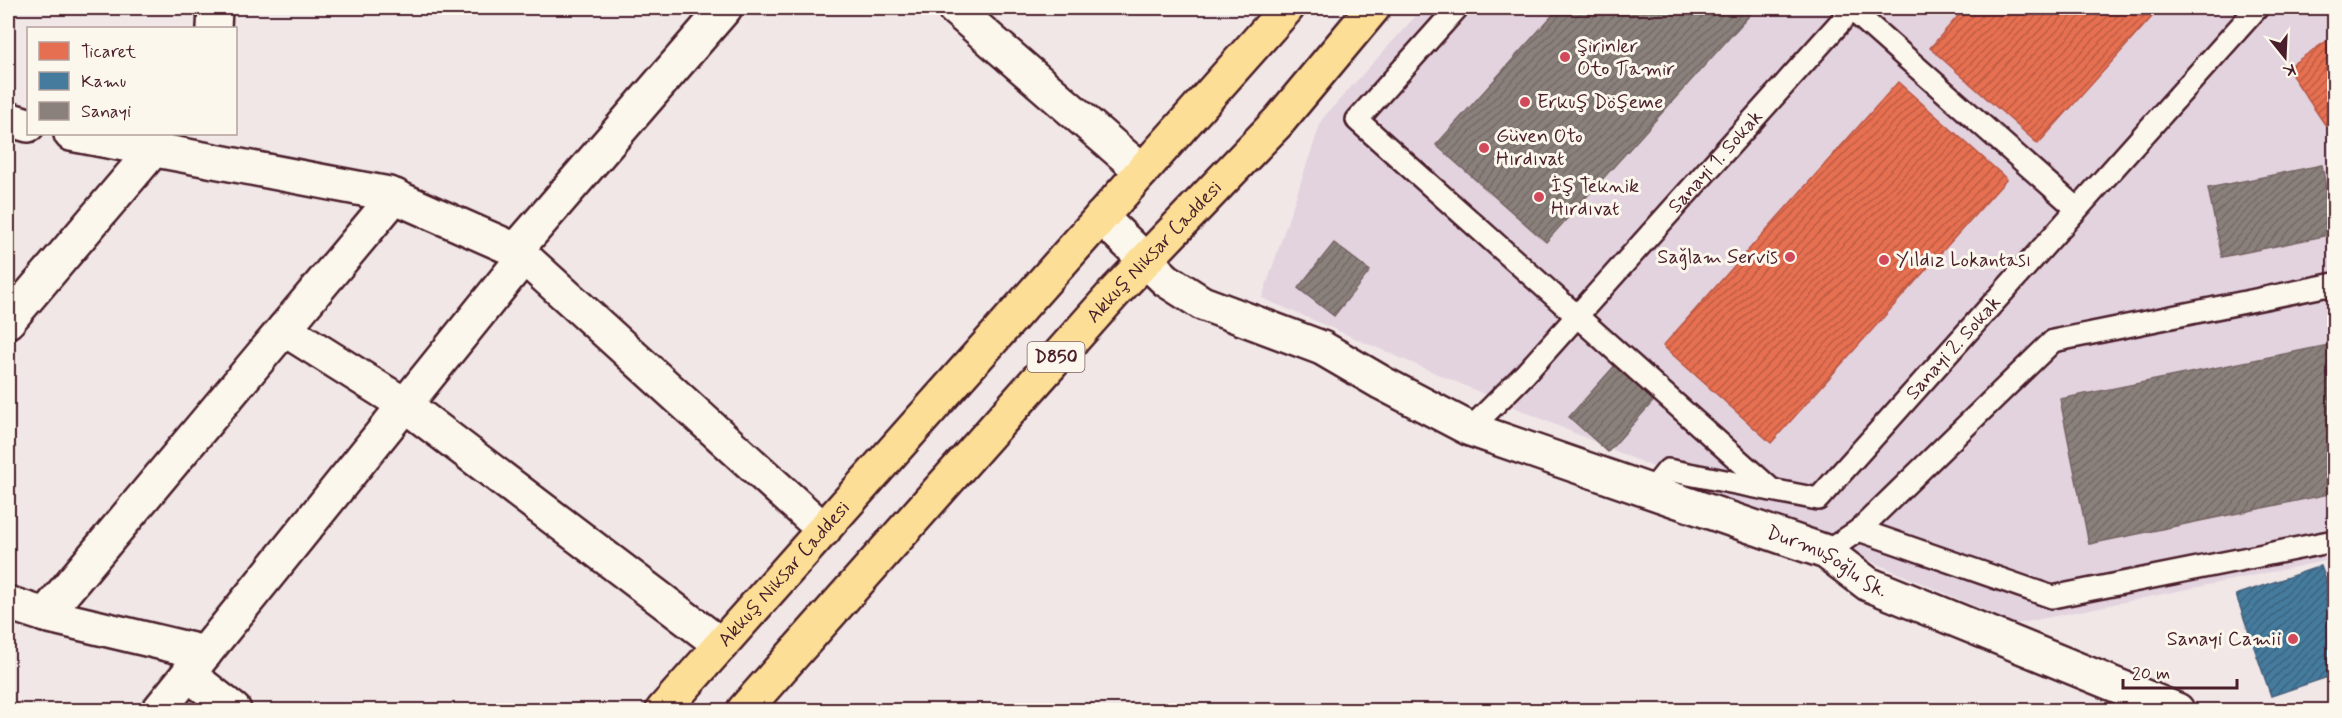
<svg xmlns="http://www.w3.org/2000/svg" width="2342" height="718" font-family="Mynerve,sans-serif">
<defs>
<pattern id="shops-hatch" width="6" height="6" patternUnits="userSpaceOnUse" patternTransform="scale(1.5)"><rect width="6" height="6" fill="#e76f51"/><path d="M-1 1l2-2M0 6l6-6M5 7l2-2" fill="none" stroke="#bd5b43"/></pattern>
<pattern id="public-hatch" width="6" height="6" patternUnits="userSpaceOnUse" patternTransform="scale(1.5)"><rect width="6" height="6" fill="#457b9d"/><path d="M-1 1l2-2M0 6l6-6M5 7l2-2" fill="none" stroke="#3c6480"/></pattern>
<pattern id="industry-hatch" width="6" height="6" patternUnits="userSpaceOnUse" patternTransform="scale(1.5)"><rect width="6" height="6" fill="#8a817c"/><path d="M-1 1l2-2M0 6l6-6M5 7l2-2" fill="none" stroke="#736966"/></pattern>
</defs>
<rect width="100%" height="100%" fill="#f0e7e6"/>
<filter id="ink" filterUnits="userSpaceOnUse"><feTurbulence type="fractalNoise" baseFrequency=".0167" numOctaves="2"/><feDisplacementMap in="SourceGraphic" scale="12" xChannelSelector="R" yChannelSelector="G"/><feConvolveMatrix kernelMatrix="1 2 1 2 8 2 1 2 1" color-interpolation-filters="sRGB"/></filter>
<g filter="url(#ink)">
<path fill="#e3d3df" d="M1423,8H2334V559L2016,624L1262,298L1322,119Z"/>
<path fill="url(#shops-hatch)" stroke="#b85746" stroke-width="1.5" d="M1965,8H2160L2038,144L1930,48Z
M2334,36V138L2287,68Z
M1898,82L2007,179L1771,443L1663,346Z"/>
<path fill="url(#public-hatch)" stroke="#465f7b" stroke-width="1.5" d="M2321,566L2334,603V675L2271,696L2236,595Z"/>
<path fill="url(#industry-hatch)" stroke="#776464" stroke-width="1.5" d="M1559,8H1756L1546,242L1436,145Z
M2322,165L2334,234L2222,257L2208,188Z
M1334,243L1370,271L1334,316L1298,288Z
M2334,344V493L2089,544L2060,399Z
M1618,362L1657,397L1608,452L1569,417Z"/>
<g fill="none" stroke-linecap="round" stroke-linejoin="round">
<defs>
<g id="service">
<path d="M1457,8L1357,120L1772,490"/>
<path d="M1850,8L2077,209"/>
<path id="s1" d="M1470,429L1525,374L1853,8"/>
<path id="s2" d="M1650,492L1668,470L1818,499L2257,8"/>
<path d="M1859,530L2053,341L2334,284"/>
<path d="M1826,552L1859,530L2052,597L2334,541"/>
</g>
<g id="minor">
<path d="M954,8L1142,171"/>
<path d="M214,28L215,8"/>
<path d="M8,119L28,125"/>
<path d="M71,134L389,194L516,250L824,530"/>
<path id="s3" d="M1101,217L1166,280L1202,303L1322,348L1382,383L1470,429L1826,552L1868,584L2177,710"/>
<path d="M516,250L725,8"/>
<path d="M8,321L154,149"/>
<path d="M284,329L405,405L721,645"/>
<path d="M8,603L45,615L205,653"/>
<path d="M45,615L395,196"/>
<path d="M188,674L234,710"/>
<path d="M159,710L524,257"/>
</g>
<g id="primary">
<path id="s4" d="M663,710L1287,8"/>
<path id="s5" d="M744,710L1116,291L1278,122L1373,8"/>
</g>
</defs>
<use href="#service" stroke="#4a1f2b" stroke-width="26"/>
<use href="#minor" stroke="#4a1f2b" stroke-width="38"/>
<use href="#primary" stroke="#4a1f2b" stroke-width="38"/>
<use href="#service" stroke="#fbf7ec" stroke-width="21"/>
<use href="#minor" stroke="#fbf7ec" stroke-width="33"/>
<use href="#primary" stroke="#fcde96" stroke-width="33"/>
</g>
</g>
<g fill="#d1495b" stroke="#fbf7ec" stroke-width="2">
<circle cx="1565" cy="57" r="6"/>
<circle cx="1525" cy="102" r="6"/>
<circle cx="1484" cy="148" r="6"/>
<circle cx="1539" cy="197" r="6"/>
<circle cx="1790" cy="257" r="6"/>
<circle cx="1884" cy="260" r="6"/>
<circle cx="2293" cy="639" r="6"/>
</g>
<g text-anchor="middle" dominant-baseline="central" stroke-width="6" stroke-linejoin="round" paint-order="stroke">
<rect fill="#fbf7ec" stroke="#7f6065" stroke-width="1.5" x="1027.5" y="342" width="57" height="30" rx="4.5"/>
<g font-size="18" font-weight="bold" fill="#4a1f2b">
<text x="1056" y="357">D850</text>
</g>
<g font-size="20" fill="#4a1f2b" stroke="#fbf7ec" text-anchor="start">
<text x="1577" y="46">Şirinler<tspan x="1577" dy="23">Oto Tamir</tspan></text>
<text x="1537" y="102">Erkuş Döşeme</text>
<text x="1496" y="136">Güven Oto<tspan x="1496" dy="23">Hırdıvat</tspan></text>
<text x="1551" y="186">İş Teknik<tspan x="1551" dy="23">Hırdıvat</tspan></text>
<text x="1778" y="257" text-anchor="end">Sağlam Servis</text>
<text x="1896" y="260">Yıldız Lokantası</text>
<text x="2281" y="639" text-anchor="end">Sanayi Camii</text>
</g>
<g font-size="20" fill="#4a1f2b" stroke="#fbf7ec">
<text stroke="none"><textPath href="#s1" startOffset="363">Sanayi 1. Sokak</textPath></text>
<text stroke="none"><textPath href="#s5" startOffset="615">Akkuş Niksar Caddesi</textPath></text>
<text stroke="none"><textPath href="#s2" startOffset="384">Sanayi 2. Sokak</textPath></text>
<text stroke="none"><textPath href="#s3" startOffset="812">Durmuşoğlu Sk.</textPath></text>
<text stroke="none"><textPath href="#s4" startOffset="182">Akkuş Niksar Caddesi</textPath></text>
</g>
</g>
<rect width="2342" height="718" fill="none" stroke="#fbf7ec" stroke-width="30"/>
<rect x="15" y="15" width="2312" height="688" fill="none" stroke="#4a1f2b" stroke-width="2" filter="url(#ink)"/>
<rect x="27" y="27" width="210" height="108" fill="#fbf7ec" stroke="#b4a19f" stroke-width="1.5"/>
<rect x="39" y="42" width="30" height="18" fill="#e76f51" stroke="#b4a19f" stroke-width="1.5"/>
<text x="81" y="57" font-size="18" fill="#4a1f2b">Ticaret</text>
<rect x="39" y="72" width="30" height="18" fill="#457b9d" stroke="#b4a19f" stroke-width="1.5"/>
<text x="81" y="87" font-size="18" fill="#4a1f2b">Kamu</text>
<rect x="39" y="102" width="30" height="18" fill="#8a817c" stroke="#b4a19f" stroke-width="1.5"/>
<text x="81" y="117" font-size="18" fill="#4a1f2b">Sanayi</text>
<g transform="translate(2285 57) rotate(162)" stroke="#fbf7ec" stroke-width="4.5" paint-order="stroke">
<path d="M0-4.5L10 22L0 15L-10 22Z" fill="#4a1f2b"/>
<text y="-9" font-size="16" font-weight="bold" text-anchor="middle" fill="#4a1f2b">K</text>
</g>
<path d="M2123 679v9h114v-9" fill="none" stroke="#4a1f2b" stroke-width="3"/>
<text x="2132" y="679" font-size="18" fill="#4a1f2b" stroke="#fbf7ec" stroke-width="4.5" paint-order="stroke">20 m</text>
</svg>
